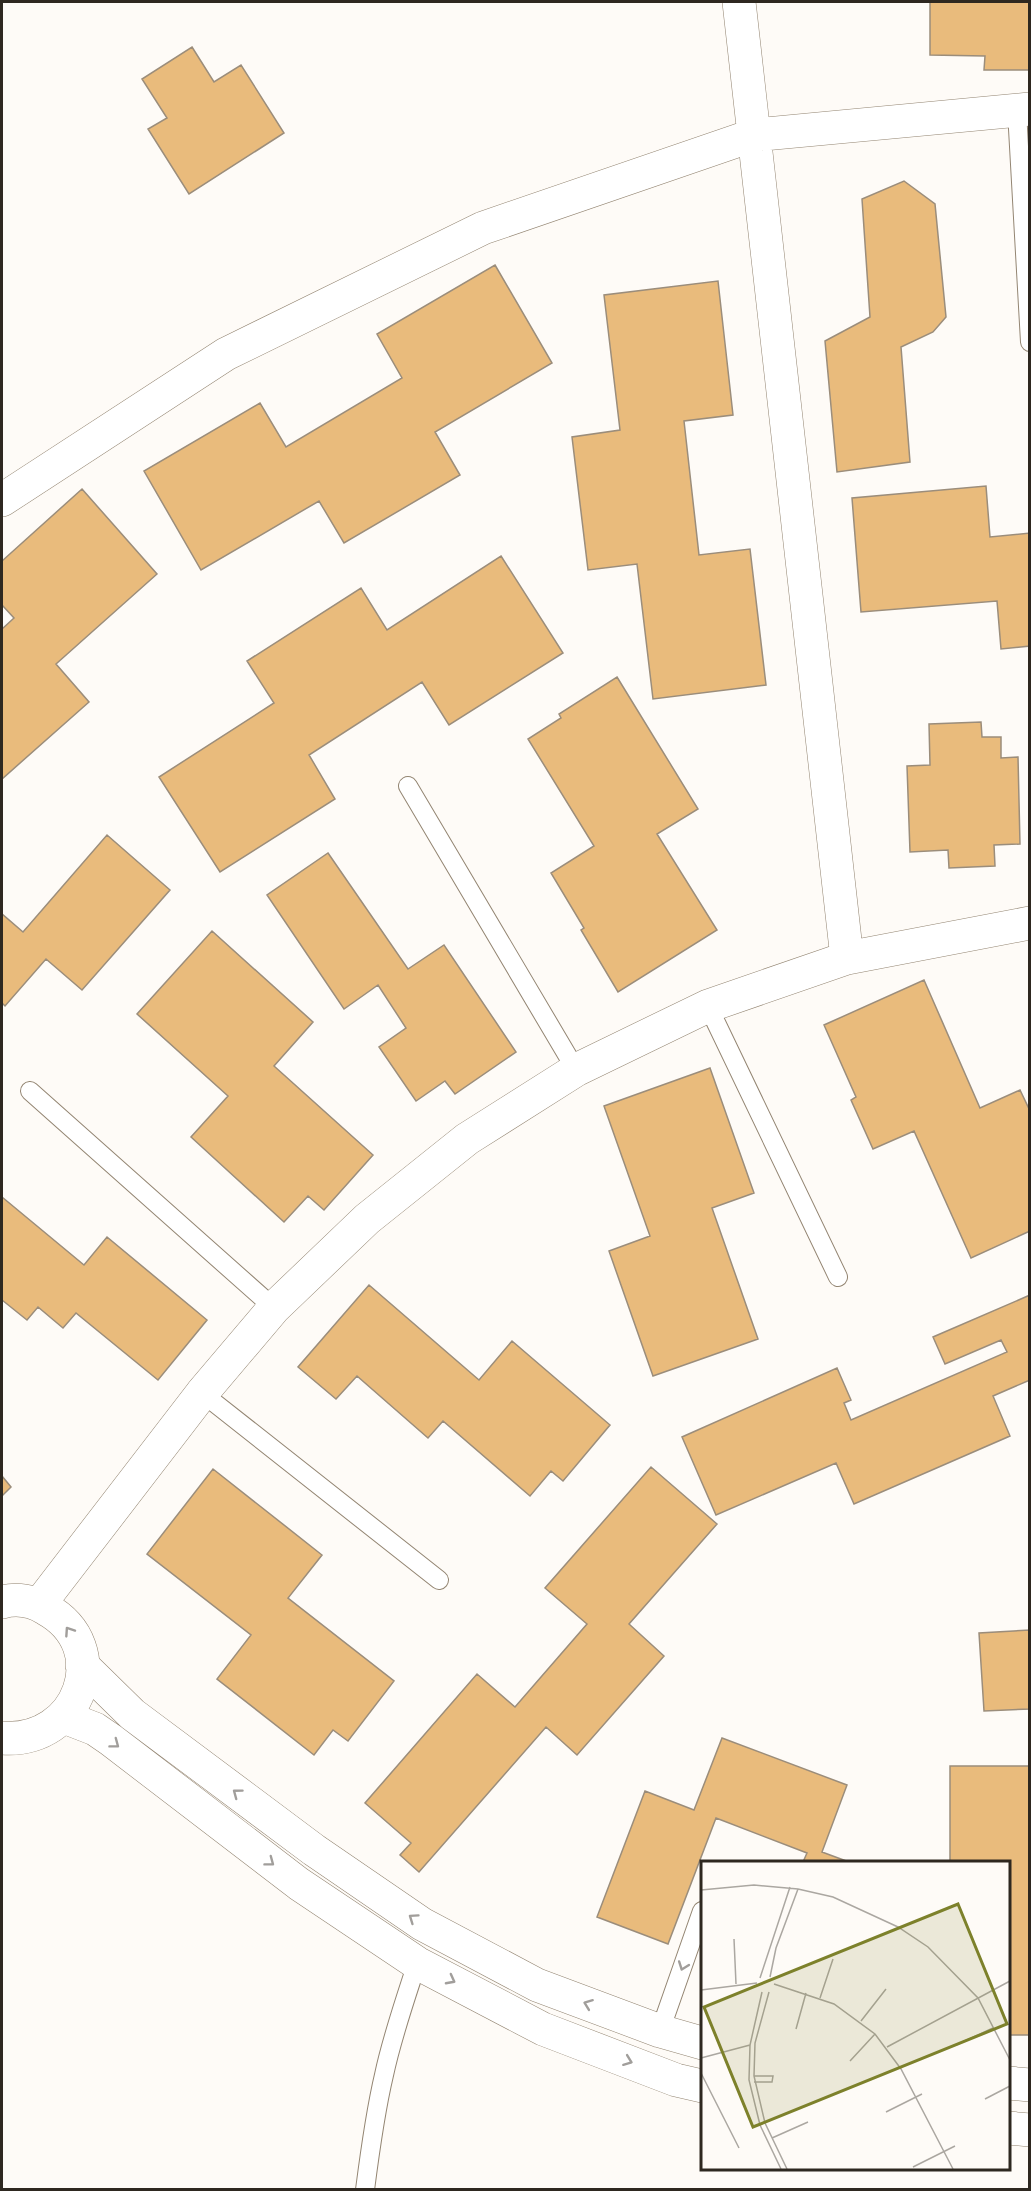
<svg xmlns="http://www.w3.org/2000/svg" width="1031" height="2191" font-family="'DejaVu Sans',sans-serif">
<rect width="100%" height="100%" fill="#fefbf7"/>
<path fill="#e9bb7c" stroke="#9b8d7b" stroke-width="1.5" d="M930,2H1030V70H984L985,56L930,55Z
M192,47L214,82L241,65L284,133L189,194L148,129L167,118L142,79Z
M904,181L935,204L946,317L933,332L901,347L910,462L837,472L825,341L870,317L862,199Z
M495,265L552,363L435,432L460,475L344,543L319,501L201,570L144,471L260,403L286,447L402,378L377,334Z
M718,281L733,415L684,421L699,555L750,549L766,685L653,699L637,564L588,570L572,437L620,430L604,295Z
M986,486L990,537L1030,533V646L1001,649L997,601L861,612L852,498Z
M82,489L157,574L56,664L89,702L2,779V629L14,618L2,605V561Z
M501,556L563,653L449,725L422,682L309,755L335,799L220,872L159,777L274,703L247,661L361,588L387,630Z
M617,677L698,809L657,834L717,930L618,992L581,930L584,928L551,873L594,846L528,739L561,718L559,714Z
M981,722L982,737H1001V758L1018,757L1020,844L994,845L995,866L949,868L948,850L910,852L907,766L930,765L929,724Z
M107,835L170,890L82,990L46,959L5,1006L2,1003V914L23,932Z
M328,853L408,969L444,945L516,1052L455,1094L445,1081L416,1101L379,1047L406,1028L378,985L344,1009L267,895Z
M212,931L313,1022L274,1066L373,1155L324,1210L308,1196L284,1222L191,1137L228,1096L137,1014Z
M924,980L980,1108L1020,1090L1030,1111V1231L971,1258L914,1131L873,1149L851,1100L856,1097L824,1025Z
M710,1068L754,1193L712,1208L758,1339L653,1376L609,1251L650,1236L604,1106Z
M2,1197L84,1265L107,1237L207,1320L158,1380L76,1313L63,1328L38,1307L27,1320L2,1300Z
M369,1285L479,1380L512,1341L610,1425L563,1481L551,1471L530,1496L443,1421L428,1438L357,1376L336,1399L298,1367Z
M1030,1295V1380L993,1396L1010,1436L854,1504L836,1463L716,1515L682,1437L837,1368L851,1400L844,1403L851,1420L1007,1352L1001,1340L945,1364L933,1337Z
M651,1467L717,1524L629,1624L664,1656L577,1755L546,1727L419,1872L400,1855L411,1843L365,1803L477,1674L515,1707L587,1624L545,1588Z
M213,1469L322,1555L288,1598L394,1681L348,1741L333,1730L314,1755L217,1679L251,1635L147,1554Z
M2,1476L11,1487L2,1496Z
M1030,1630V1709L984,1711L979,1633Z
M722,1738L847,1785L822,1852L849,1862H803L807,1853L716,1818L668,1944L597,1917L645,1791L694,1810Z
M950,1766H1030V2035H1008V1862H950Z"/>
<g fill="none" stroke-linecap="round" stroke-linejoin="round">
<defs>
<path id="lane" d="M1017,111L1030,342
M408,786L576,1070
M708,1006L838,1277
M30,1091L274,1308
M202,1393L439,1580
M660,2031L702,1911
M365,2190C370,2151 375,2113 384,2075C392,2037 405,2000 417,1963"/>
<path id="street" d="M739,2L847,958
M2,500L226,354L483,228L754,135L1030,109
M2,1602C17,1598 33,1601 46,1609C115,1647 80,1744 2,1738
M39,1605L202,1393L274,1308L367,1219L467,1139L576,1070L708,1006L847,958L1030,923
M82,1665L132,1714L314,1850L422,1924L537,1985L660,2031L702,2043
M64,1717L95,1729L111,1740L299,1884L417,1963L543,2029L676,2080L702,2086
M1008,2083L1030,2085
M1008,2128L1030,2130"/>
</defs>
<use href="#lane" stroke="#938572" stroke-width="20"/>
<use href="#street" stroke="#938572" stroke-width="34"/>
<use href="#lane" stroke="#fff" stroke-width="18"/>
<use href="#street" stroke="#fff" stroke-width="33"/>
</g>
<defs><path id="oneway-chevron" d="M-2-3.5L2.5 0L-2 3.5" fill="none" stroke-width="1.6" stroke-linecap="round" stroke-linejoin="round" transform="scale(1.5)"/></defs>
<g stroke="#a19e9b">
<use href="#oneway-chevron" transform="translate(69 1631) rotate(-124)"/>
<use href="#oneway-chevron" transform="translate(115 1744) rotate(37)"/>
<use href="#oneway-chevron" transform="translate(237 1793) rotate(-143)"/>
<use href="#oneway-chevron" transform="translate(270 1862) rotate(37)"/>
<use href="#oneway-chevron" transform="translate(413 1918) rotate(-145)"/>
<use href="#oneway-chevron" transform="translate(683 1966) rotate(110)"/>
<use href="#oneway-chevron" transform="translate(451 1980) rotate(28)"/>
<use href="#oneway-chevron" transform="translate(588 2004) rotate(-159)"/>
<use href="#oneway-chevron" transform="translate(628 2061) rotate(21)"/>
</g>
<g transform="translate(701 1861)">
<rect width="309" height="309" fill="#fefbf7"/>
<path fill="none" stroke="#aba7a1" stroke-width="1.5" d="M0,29L53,24L97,28L132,36L197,66L227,86L277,137L309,199M33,78L35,123M69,116L75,87L97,28M59,117L89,26M73,123L133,143L174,173L200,208L252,308M0,129L56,122M61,131L49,184L48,219L59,264L80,308M68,131L54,182L53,215L64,262L86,308M119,137L132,98M160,160L185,128M95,168L105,132M255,184L292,167M186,186L309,120M0,197L49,184M149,200L174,173M0,212L38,287M53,215H72L71,221H53M284,238L309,225M185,251L221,233M71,277L107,261M212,306L254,285"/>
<path fill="#7d812b" fill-opacity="0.15" stroke="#7d812b" stroke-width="3" d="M257,43L306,163L52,266L3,146Z"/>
<rect width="309" height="309" fill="none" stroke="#2e2820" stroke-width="3"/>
</g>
<rect width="1031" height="2191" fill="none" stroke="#2e2820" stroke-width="6"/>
</svg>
